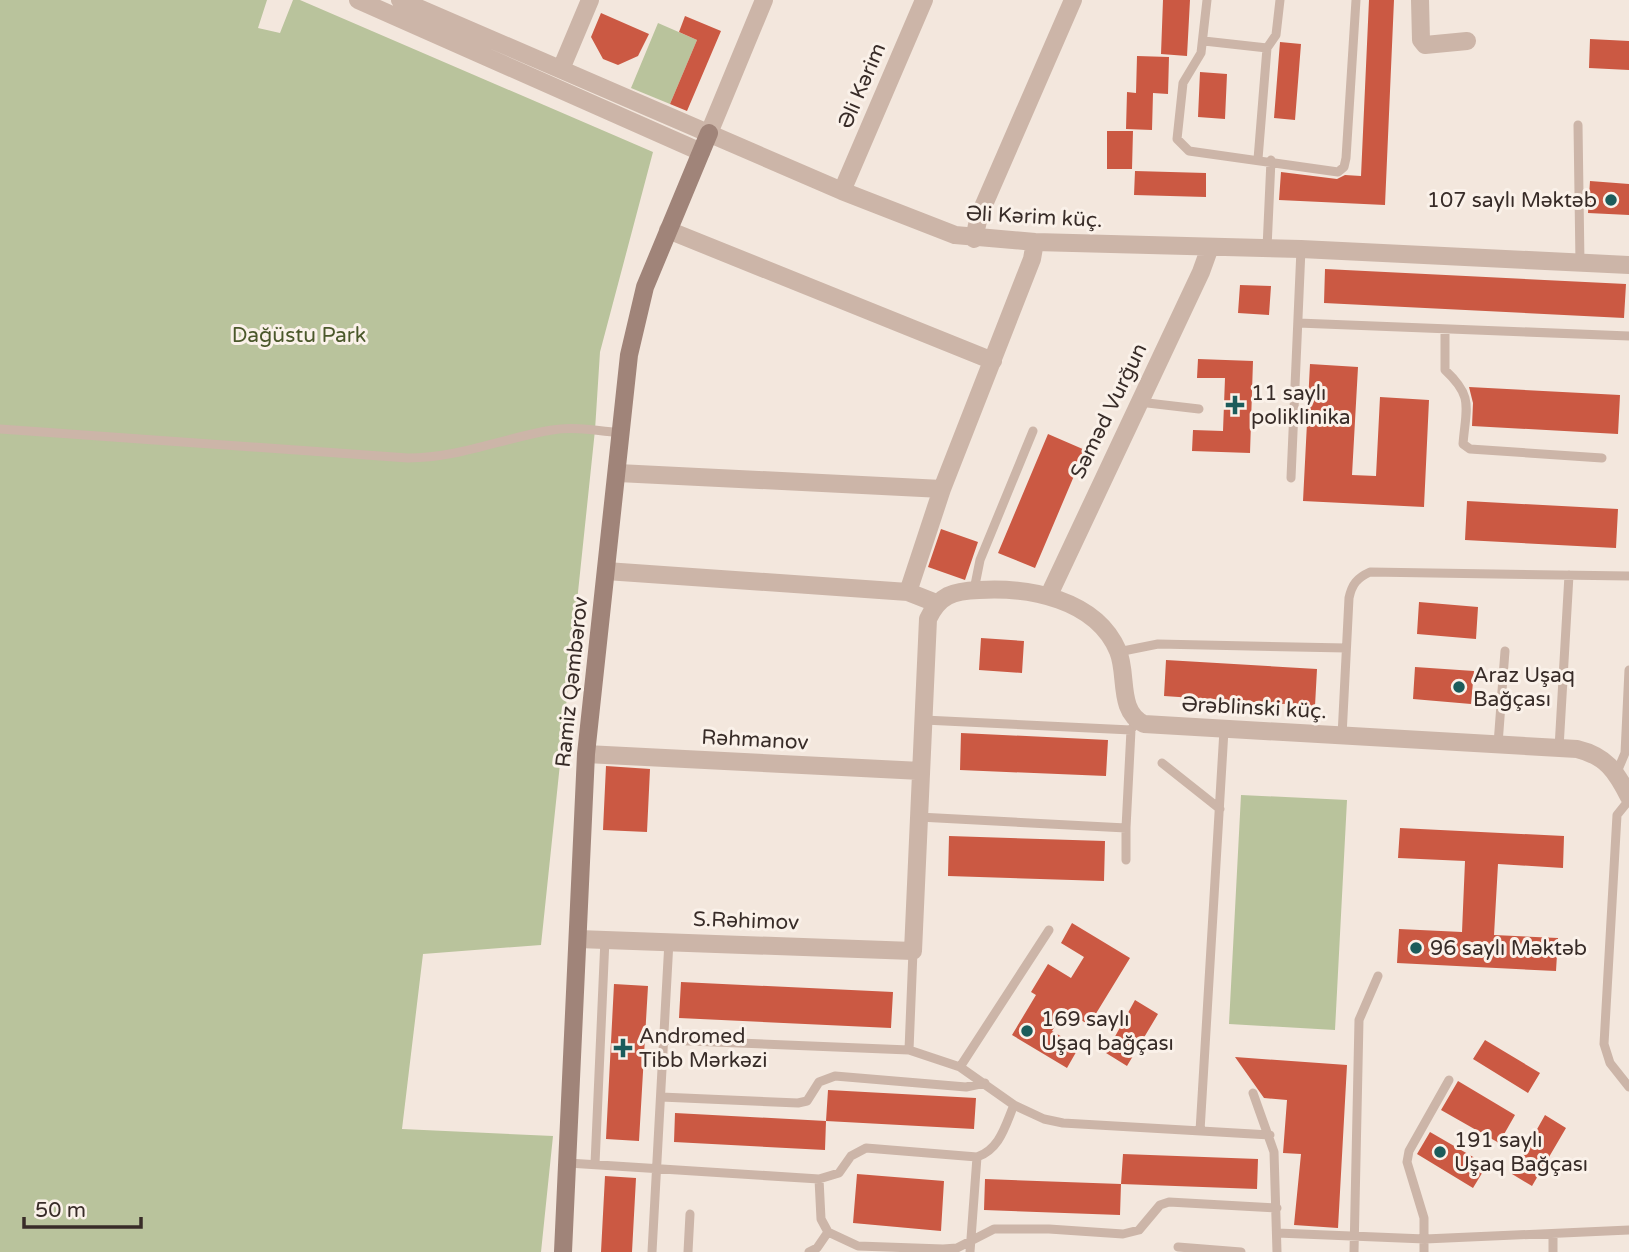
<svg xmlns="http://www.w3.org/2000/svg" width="1629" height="1252" font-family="'Varela Round',sans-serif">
<rect width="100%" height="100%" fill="#f3e7dd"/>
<path fill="#b9c39c" d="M0,0H267L258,28L280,33L293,0H300L653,152L600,352L595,430L541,945L423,954L402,1129L553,1136L541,1252H0Z
M658,23L697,40L670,104L631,88Z
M1241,795L1347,800L1335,1030L1229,1024Z"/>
<path fill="#cb5943" d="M1163,0H1190L1187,56L1161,54Z
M1369,0H1394L1385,205L1279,200L1281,172L1337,179L1345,175L1361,176Z
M601,13L649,34L638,56L618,65L603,59L591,37Z
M685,16L721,31L687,111L670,104L697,40L679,32Z
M1590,39L1629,41V70L1589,68Z
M1280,42L1301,44L1295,120L1274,118Z
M1137,56L1169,57L1168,94L1153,93L1152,130L1126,129L1127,92L1136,93Z
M1200,72L1227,74L1225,119L1198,117Z
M1107,131H1133L1132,169H1107Z
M1135,171L1206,173V197L1134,195Z
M1590,181L1629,184V215L1588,213Z
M1325,269L1626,284L1624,318L1324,303Z
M1240,285L1271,286L1269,315L1238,313Z
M1198,359L1253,361L1250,453L1192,451L1193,430L1223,431L1225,378H1197Z
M1310,364L1358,367L1352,475L1376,476L1380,397L1429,400L1424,507L1303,501Z
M1469,387L1620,395L1618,434L1472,426L1473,403Z
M1048,434L1085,450L1035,568L998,553Z
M1467,501L1618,509L1616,548L1465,540Z
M941,529L978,542L965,580L928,567Z
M1419,602L1478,607L1476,639L1417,634Z
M981,638L1024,641L1022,673L979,670Z
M1166,660L1317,669L1315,706L1164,696Z
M1415,667L1474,671L1471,704L1413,699Z
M961,733L1108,740L1106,776L960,770Z
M606,766L650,769L647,832L603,830Z
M1400,828L1564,836L1563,868L1498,864L1494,935L1558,938L1556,971L1397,963L1399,929L1462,932L1465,861L1398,858Z
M949,836L1105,841L1104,881L948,876Z
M1072,923L1130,958L1089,1025L1065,1010L1052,1031L1079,1047L1067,1068L1012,1035L1036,995L1031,992L1048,964L1071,978L1084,957L1061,943Z
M681,982L893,992L891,1028L679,1018Z
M614,984L648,986L639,1141L606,1139Z
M1135,1000L1158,1014L1127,1066L1106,1053Z
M1485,1040L1540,1073L1528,1093L1473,1059Z
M1235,1057L1347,1065L1338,1228L1294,1225L1301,1154L1283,1153L1287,1100L1264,1098Z
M1458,1081L1515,1115L1499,1143L1441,1110Z
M828,1090L976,1098L974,1129L826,1121Z
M675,1113L826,1121L825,1150L674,1142Z
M1545,1115L1566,1128L1532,1186L1512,1174Z
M1430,1132L1487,1165L1473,1188L1417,1154Z
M1123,1154L1258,1159L1257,1189L1121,1184Z
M857,1174L944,1181L941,1231L853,1223Z
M605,1176L636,1178L632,1252H601Z
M985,1179L1121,1184L1120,1215L984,1210Z"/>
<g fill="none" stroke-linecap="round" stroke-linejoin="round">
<path stroke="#ccb5a8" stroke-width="9" d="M1207,0L1201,53L1183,83L1177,139L1189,151L1338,172L1344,167L1346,158L1356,0
M1204,41L1267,48
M1578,125L1580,263
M1258,159L1267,48L1276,35L1280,0
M1267,248L1271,160
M1298,323L1629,336
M1445,330V370C1474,397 1466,407 1463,444L1470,449L1602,458
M1139,402L1199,409
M0,429L408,458C459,458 503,438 552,430C575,426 599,431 622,433
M1291,478L1301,249
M974,590L980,560L1033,431
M1118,652L1158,644L1346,648
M924,720L1131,730
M1342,736L1349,598C1352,584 1357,578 1370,572L1629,576
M1498,744L1505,651
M1559,748L1569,575
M1162,763L1220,809
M1617,772L1625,753L1629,670
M1629,800L1617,815L1604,1044L1610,1063L1629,1087
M919,817L1126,828L1131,730L1137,720
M1126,860V828
M664,1040L909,1050L960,1067L1014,1105L1044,1119L1063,1123L1270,1135
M909,1050L913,951
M960,1067L1049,930
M1253,1093L1274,1152L1277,1252
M661,1097L798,1103L807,1101L819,1082L835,1076L966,1087L985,1083
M1200,1131L1224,730
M977,1157C1000,1149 1005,1126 1014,1105
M568,1163L819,1179L839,1173L851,1156L866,1148L977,1157L970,1252
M595,1164L605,939
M819,1179L821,1219L828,1232L858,1246L943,1249L957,1248L994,1229H1049L1123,1234L1139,1230L1160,1205L1169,1202L1277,1208
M1277,1233L1425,1239L1629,1230
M1178,1247L1241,1252
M652,1252L669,941
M688,1252L690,1214
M809,1252L817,1248L828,1232
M1354,1252L1359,1020L1378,976
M1424,1252V1218L1407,1162L1409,1151L1449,1080
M1553,1252V1234"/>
<path stroke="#ccb5a8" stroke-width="18" d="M358,0L701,152
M400,0L842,191L955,235L1035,242L1301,249L1629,265
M1420,0L1421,40L1425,45L1467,41
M561,69L590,0
M842,191L924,0
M668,230L993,361
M974,239L979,216L1073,0
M618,473L942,489
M606,571L908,592
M1049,595L1201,272L1210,247
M936,603L908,592L942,489L1032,259L1035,242
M586,754L921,771
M578,939L913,951L928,619C939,595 953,591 979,590C1029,587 1096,599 1118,651C1128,675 1117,711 1144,724L1577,749C1606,756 1616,771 1629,797"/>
<path stroke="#ccb5a8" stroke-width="18" d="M709,133L764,0"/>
<path stroke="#a08479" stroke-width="18" d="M563,1252L586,754L629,355L645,287L709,133"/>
</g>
<g fill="#1c5c5b" stroke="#faf1e9" stroke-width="2.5">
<circle cx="1611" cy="200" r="7"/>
<path d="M1231.5 394.5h7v7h7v7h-7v7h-7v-7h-7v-7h7z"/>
<circle cx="1459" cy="687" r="7"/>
<circle cx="1416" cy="948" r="7"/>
<circle cx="1027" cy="1031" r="7"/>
<path d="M619.5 1037.5h7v7h7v7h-7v7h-7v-7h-7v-7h7z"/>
<circle cx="1440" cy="1152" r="7"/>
</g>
<g text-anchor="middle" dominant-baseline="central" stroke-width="6" stroke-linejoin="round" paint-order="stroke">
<g font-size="21" fill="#382c28" stroke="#faf1e9">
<text transform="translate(862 86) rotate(-67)">Əli Kərim</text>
<text transform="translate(1034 217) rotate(3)">Əli Kərim küç.</text>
<text transform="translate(1109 411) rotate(-64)">Səməd Vurğun</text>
<text transform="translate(572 682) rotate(-84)">Ramiz Qəmbərov</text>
<text transform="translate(1254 708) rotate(3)">Ərəblinski küç.</text>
<text transform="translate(755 740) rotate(3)">Rəhmanov</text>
<text transform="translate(746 921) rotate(2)">S.Rəhimov</text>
</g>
<g font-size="21" fill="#382c28" stroke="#faf1e9" text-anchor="start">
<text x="1597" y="200" text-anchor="end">107 saylı Məktəb</text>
<text x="1251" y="393">11 saylı<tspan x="1251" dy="24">poliklinika</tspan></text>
<text x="1473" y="675">Araz Uşaq<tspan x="1473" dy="24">Bağçası</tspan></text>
<text x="1430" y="948">96 saylı Məktəb</text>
<text x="1041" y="1019">169 saylı<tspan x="1041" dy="24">Uşaq bağçası</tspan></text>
<text x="639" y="1036">Andromed<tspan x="639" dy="24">Tibb Mərkəzi</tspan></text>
<text x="1454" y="1140">191 saylı<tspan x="1454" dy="24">Uşaq Bağçası</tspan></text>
</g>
<g font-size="21" fill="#4b582b" stroke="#faf1e9">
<text x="299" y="335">Dağüstu Park</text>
</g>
</g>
<path d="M24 1217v10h117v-10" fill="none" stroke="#382c28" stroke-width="3.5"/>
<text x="35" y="1217" font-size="21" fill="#382c28" stroke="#faf1e9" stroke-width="5" paint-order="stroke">50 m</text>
</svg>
